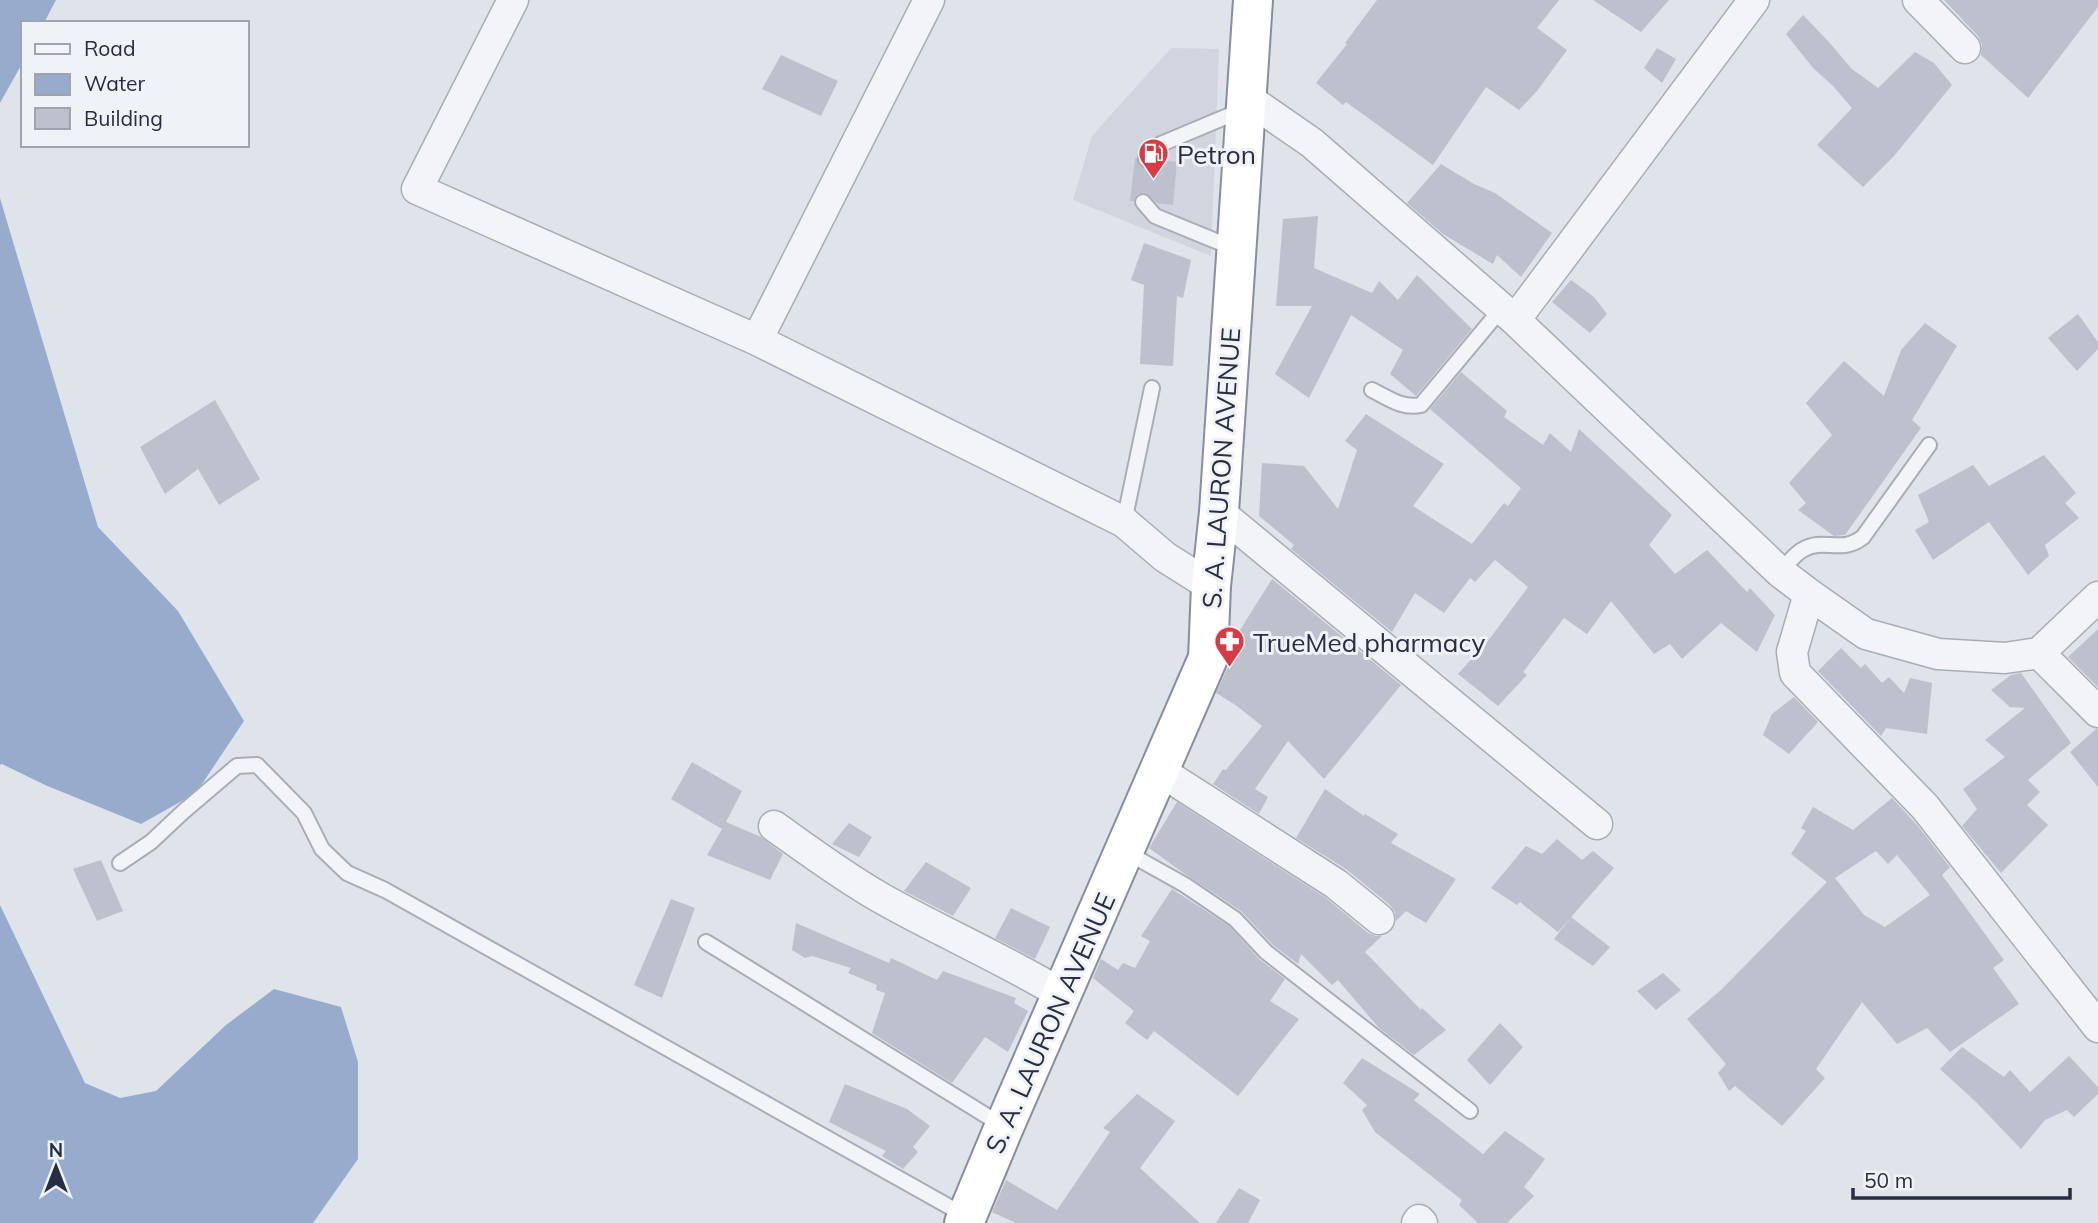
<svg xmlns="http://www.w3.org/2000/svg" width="2098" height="1223" font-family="Mulish,sans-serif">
<rect width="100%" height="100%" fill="#dfe3ea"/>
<path fill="#d1d5df" d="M1171,48L1219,49L1211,256L1073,200L1092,136Z"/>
<path fill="#97accd" d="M0,0H56L44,23H23V62L0,103Z
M0,198L98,527L178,611L244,721L196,793L141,824L45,785L2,764L0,765Z
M0,905L85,1083L120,1098L156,1091L226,1025L274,989L341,1007L358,1062V1159L313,1223H0Z"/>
<path fill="#bcc1cd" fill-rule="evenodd" d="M1377,0H1559L1537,28L1567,50L1537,91L1519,110L1486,87L1433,165L1346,102L1343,105L1316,83L1347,44L1345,43Z
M1593,0H1669L1641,32Z
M1944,0H2098V7L2028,98L1981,55L1982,44L1978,36Z
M1803,15L1828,41L1852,69L1878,88L1915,52L1934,63L1952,85L1894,156L1863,187L1817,145L1852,108L1832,85L1813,68L1786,34Z
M1657,48L1676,59L1662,83L1644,68Z
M781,55L838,81L821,116L762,89Z
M1135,158H1137L1139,165L1144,168L1152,166L1159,160L1177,162L1173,205L1157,203L1146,193L1137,194L1134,201H1130Z
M1441,164L1474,184L1495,193L1552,233L1521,277L1497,255L1493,264L1443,234L1407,203Z
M1318,216L1314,268L1372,293L1379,281L1398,300L1417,275L1472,329L1416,396L1390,374L1403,350L1351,315L1309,398L1275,374L1312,306H1276L1283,219Z
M1144,243L1191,260L1183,298L1177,296L1173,366L1140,364L1144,285L1131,280Z
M1571,280L1594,297L1607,314L1590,333L1552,302Z
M2078,314L2098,342V349L2077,371L2048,338Z
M1925,323L1957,346L1912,420L1921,428L1845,535L1834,536L1798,510L1806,503L1789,483L1832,435L1806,403L1844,361L1884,396L1901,350Z
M1461,372L1507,411L1504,417L1543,445L1550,433L1571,452L1579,429L1672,515L1649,545L1675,574L1707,550L1747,592L1750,588L1775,615L1757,652L1721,623L1682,659L1670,644L1654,654L1611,601L1587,634L1564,618L1523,672L1527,675L1498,706L1458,674L1491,637L1528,587L1495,560L1475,582L1470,578L1444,613L1415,593L1392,632L1291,549L1294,545L1259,516L1262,463L1304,466L1338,509L1357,450L1345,441L1366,414L1444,464L1413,506L1472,544L1504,503L1508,506L1521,488L1430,409Z
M215,400L260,479L219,505L198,469L165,494L140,447Z
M2044,455L2076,493L2065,503L2079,518L2045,545L2049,556L2028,575L1989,522L1933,560L1915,530L1929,522L1918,495L1973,465L1989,486Z
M1272,579L1401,685L1324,779L1288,741L1255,789L1268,797L1259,814L1213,784L1223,769L1226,770L1262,726L1237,706L1216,693L1227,669L1240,654L1230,646Z
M2098,629V687L2068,657Z
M1841,648L1861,668L1865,664L1882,683L1889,677L1904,693L1910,678L1932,683L1927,734L1886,728L1881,736L1818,671Z
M2021,673L2071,743L2028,780L2040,792L2027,805L2048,825L2001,873L1962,826L1977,809L1963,789L2005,757L1985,740L2025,708L2010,707L1991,690L2011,675Z
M1794,697L1818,722L1789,754L1763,735L1772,714Z
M2096,729H2098V787L2070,752Z
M692,762L742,791L726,822L761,837L783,854L770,880L707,855L722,829L671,799Z
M1325,789L1364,816L1365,814L1398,834L1391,843L1456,879L1426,923L1406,911L1396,921L1395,912L1390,905L1346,869L1296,838Z
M1892,798L1917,825L1950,867L1942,875L2004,960L1993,968L2019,1004L1950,1052L1927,1028L1897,1044L1862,1002L1816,1069L1825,1078L1782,1126L1735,1086L1729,1091L1718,1073L1726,1064L1687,1019L1721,990L1827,882L1791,854L1806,831L1801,828L1813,807L1853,830ZM1876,851L1888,864L1897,855L1930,895L1885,927L1864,915L1835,878Z
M1177,802L1326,898L1368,933L1376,936H1382L1365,952L1421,1010L1422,1008L1446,1030L1414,1055L1379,1028L1338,980L1332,985L1301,954L1298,964L1273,945L1241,911L1182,872L1149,848Z
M849,823L872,837L859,857L832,844Z
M1557,839L1582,860L1593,851L1614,868L1558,932L1520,902L1517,905L1491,888L1526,846L1542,854Z
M101,860L123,911L97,921L73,869Z
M926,862L971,888L953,916L904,891Z
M1172,889L1229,926L1259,959L1285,979L1270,1001L1299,1019L1238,1096L1154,1031L1147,1040L1125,1023L1134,1011L1093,978L1101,959L1118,970L1123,963L1135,968L1150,941L1141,936Z
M671,899L695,908L662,998L634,985Z
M1011,908L1050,927L1035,959L995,938Z
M1571,917L1610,947L1593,966L1554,939Z
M796,923L889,963L891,958L937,980L943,971L1016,998L1014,1003L1028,1011L1008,1052L985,1037L952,1083L872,1033L885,993L876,990L877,985L848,973L851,968L812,956L805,958L792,950Z
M1663,973L1681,990L1656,1010L1637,991Z
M1500,1023L1523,1047L1490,1085L1467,1060Z
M1962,1047L2004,1077L2010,1070L2030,1092L2069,1056L2098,1087V1094L2074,1117L2067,1110L2045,1120L2021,1149L1977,1103L1940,1069Z
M1362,1058L1420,1094L1414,1100L1483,1154L1505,1131L1545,1159L1524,1187L1534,1196L1507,1223H1478L1459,1205L1462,1200L1375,1132L1362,1110L1367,1105L1343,1083Z
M845,1084L907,1109L930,1126L913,1147L918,1152L903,1169L882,1156L886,1151L829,1122Z
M1137,1094L1175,1121L1140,1168L1200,1223H1016L992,1212L1006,1180L1057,1210L1110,1132L1103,1128Z
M1239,1188L1260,1200L1248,1223H1216Z"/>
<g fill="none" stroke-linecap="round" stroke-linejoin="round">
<defs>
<path id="lane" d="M1146,159L1161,144L1242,110
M1143,202L1155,216L1233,248
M1372,390C1388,398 1402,409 1421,405L1502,308
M1124,522L1152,388
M1780,572C1787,565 1795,553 1804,549C1824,538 1842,554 1863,537L1929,445
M1126,852L1185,885L1235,919L1266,952L1470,1111
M120,863L151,842L183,812L237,766L257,765L304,813L322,849L347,873L385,890L964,1215
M706,942L1003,1126"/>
<path id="street" d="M513,0L417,189L757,340L1124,522L1165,557L1211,586
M1918,0L1965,48
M1247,98L1312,143L1515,320L1780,572L1809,594L1866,634L1938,654L2005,658L2039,653L2098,597
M1515,320L1754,0
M757,340L929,0
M1219,512L1597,824
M1809,594L1792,652L1795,673L1925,807L2098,1027
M2039,653L2098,712
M1160,771L1336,884L1379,919
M774,826C809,851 844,877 881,898C941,932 1004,959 1063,995
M1417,1223L1419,1220L1422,1223"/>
<path id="highway" d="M964,1223L1004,1127L1208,658L1211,586L1219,512L1253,0"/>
</defs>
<use href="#lane" stroke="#a8adb8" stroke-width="18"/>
<use href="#street" stroke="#a8adb8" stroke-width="33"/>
<use href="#highway" stroke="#868ea2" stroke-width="42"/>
<use href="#lane" stroke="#f3f4f8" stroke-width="14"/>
<use href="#street" stroke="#f3f4f8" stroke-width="30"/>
<use href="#highway" stroke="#fff" stroke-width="38"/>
</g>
<defs>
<symbol id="fuel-pin" viewBox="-11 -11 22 30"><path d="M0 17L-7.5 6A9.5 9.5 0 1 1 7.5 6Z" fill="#d93a43" stroke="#eff2f7"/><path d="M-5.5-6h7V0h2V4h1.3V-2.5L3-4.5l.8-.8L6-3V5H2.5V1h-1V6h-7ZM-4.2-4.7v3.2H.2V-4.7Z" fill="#fff"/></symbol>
<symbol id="pharmacy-pin" viewBox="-11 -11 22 30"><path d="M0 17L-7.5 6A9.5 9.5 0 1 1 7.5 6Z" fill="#d93a43" stroke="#eff2f7"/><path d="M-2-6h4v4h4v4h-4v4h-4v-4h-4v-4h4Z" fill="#fff"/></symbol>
</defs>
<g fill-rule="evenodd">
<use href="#fuel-pin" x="1136" y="136" width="35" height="47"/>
<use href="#pharmacy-pin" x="1212" y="624" width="35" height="47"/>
</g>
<g text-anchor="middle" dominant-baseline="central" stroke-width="6" stroke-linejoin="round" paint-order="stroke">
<g font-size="26" fill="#272e43" stroke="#eff2f7" text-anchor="start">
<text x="1177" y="154">Petron</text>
<text x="1253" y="642">TrueMed pharmacy</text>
</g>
<g font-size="26" fill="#272e43" stroke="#eff2f7">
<text transform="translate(1221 468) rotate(-86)">S. A. LAURON AVENUE</text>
<text transform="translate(1050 1023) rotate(-66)">S. A. LAURON AVENUE</text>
</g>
</g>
<rect x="21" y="21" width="228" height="126" fill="#eff2f7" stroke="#9fa4af" stroke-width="2"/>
<rect x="35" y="44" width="35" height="10" fill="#f3f4f8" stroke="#9fa4af" stroke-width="2"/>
<text x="84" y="56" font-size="21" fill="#272e43">Road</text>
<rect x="35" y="74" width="35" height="21" fill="#97accd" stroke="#9fa4af" stroke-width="2"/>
<text x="84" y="91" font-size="21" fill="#272e43">Water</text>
<rect x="35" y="108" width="35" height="21" fill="#bcc1cd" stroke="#9fa4af" stroke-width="2"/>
<text x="84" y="126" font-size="21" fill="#272e43">Building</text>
<g transform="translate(56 1167)" stroke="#eff2f7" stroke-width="5" paint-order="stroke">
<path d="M0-5L12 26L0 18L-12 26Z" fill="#272e43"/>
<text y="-10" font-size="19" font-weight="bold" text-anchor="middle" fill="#272e43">N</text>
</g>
<path d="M1853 1188v10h217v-10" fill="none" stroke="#272e43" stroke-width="3.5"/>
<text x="1864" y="1188" font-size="21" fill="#272e43" stroke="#eff2f7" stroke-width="5" paint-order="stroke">50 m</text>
</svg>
